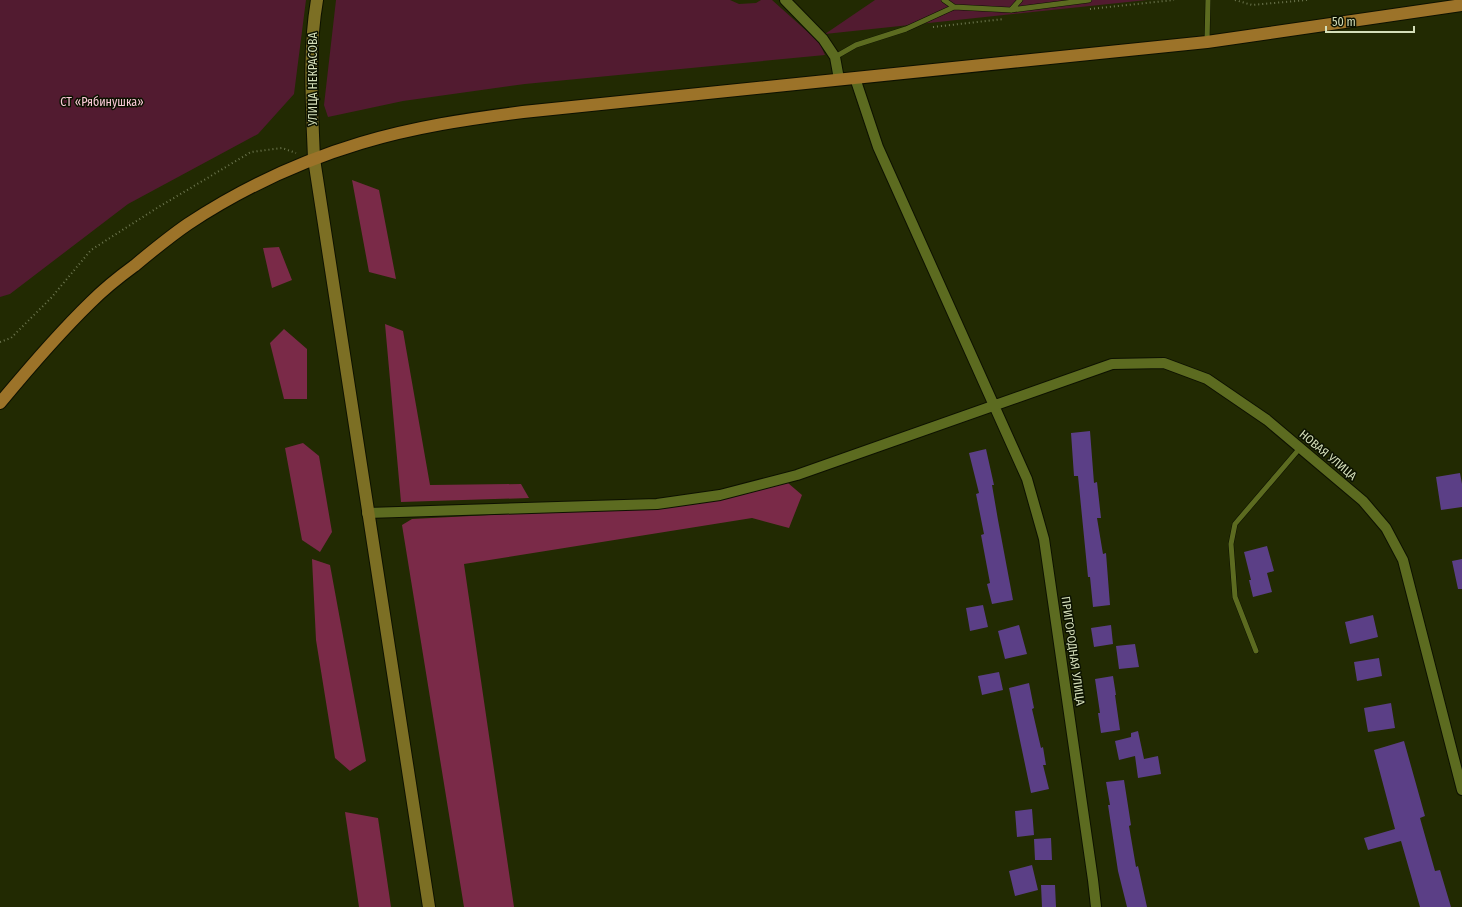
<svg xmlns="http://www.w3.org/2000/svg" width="1462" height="907" font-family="'Fira Sans Condensed',sans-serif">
<rect width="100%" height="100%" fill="#222a02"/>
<path fill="#521b30" d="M0,0H306L294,94L258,134L128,204L10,294L0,297Z
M336,0H730L739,4L756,3L761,0H772L819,42L825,55L525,84L403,101L328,117L324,105Z
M875,0H1147L825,34Z"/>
<path fill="#7a2a48" d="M352,180L379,190L396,279L369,272Z
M279,247L292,280L272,288L263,248Z
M385,324L403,331L430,485L521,484L529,498L401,502Z
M284,329L307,349V399H284L270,343Z
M303,443L319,456L332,532L320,552L302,540L285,448Z
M788,483L802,495L789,528L752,518L464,564L514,907H464L402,525L412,519L687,505Z
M312,559L330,565L366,761L350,771L335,758L316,640Z
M345,812L378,818L391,907H359Z"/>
<path fill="#5b3f86" d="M1090,431L1094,483L1097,482L1101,518H1097L1103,554L1106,553L1110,605L1093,607L1090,577H1088L1078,476H1074L1071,433Z
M986,449L994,485H992L998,520L1013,600L992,604L987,584L990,583L981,535L984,534L976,494L979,493L969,453Z
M1460,473L1462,484V507L1441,510L1436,477Z
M1267,546L1274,571L1267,573L1272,592L1253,597L1249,580H1251L1244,552Z
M1462,559V589H1458L1452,561Z
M983,605L988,627L970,631L966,608Z
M1373,615L1378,637L1350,644L1345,622Z
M1019,625L1027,654L1005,659L998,631Z
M1111,625L1113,644L1094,647L1091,628Z
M1135,644L1139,667L1119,669L1116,646Z
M1379,658L1382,676L1357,681L1354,662Z
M999,672L1003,690L982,695L978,676Z
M1113,676L1116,695H1115L1120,730L1101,733L1098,713H1100L1095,679Z
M1029,683L1034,708L1032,709L1041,748L1043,747L1046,765H1043L1049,789L1031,793L1009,688Z
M1391,703L1395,728L1368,732L1364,708Z
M1138,731L1144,759L1158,756L1161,774L1138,778L1135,756L1119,760L1115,741L1131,737V733Z
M1404,741L1425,816L1420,818L1435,871L1440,870L1451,907H1420L1401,841L1368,850L1364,838L1395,829L1374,750Z
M1124,780L1131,825L1129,826L1136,867L1138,866L1147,907H1127L1118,871L1108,805H1110L1106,782Z
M1032,809L1034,835L1017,837L1015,811Z
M1051,838L1052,860H1035L1034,839Z
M1032,865L1038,890L1015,896L1009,871Z
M1041,885H1055L1056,907H1042Z"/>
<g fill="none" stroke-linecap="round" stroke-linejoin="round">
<defs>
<path id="lane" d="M944,0L954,7
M1011,10L1020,0
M1207,41L1208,0
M835,57L856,45L906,29L954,7L1011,10L1089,0
M1256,651L1235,597L1231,544L1235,524L1300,448"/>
<path id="street" d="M785,0L823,39L835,57L839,79
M855,78L878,147L1027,479L1044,539L1093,880L1096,907
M367,513L657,504L720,495L797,475L1112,364L1164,363L1207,379L1267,420L1363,501L1386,528L1403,560L1462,790"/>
<path id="secondary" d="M317,0C308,52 312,106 314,159L429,907"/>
<path id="primary" d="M0,403C29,368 58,334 91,302C104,289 119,277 134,266C151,252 169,237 188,224C241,189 301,161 361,143C414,127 468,119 523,112L1207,42L1462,5"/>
</defs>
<use href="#lane" stroke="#0d1100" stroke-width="6"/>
<use href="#street" stroke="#0d1100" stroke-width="12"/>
<use href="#secondary" stroke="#0d1100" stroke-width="14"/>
<use href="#primary" stroke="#0d1100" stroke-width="14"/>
<path stroke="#6e7750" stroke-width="2" stroke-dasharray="1 3" stroke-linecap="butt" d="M1235,0L1252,5L1307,0
M1090,9L1174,0
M933,27L1004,19
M0,342L11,338L51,298L91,250L157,208L251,152L282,148L296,153"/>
<use href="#lane" stroke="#5c6b20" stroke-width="5"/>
<use href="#street" stroke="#5c6b20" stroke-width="10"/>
<use href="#secondary" stroke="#7c6f24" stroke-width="12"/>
<use href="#primary" stroke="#9c7329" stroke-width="12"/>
</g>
<g text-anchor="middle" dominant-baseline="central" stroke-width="3" stroke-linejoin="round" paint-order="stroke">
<g font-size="12" fill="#d4deb9" stroke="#0c1200">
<text transform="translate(313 79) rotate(-90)">УЛИЦА НЕКРАСОВА</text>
<text transform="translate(1328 455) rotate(40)">НОВАЯ УЛИЦА</text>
<text transform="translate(1073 651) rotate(82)">ПРИГОРОДНАЯ УЛИЦА</text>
</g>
<g font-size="12" fill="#fccbd9" stroke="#0c1200">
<text x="102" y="102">СТ «Рябинушка»</text>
</g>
</g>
<path d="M1326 26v6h88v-6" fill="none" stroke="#d4deb9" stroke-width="2"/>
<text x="1332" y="26" font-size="12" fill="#d4deb9" stroke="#0c1200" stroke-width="3" paint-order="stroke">50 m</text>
</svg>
